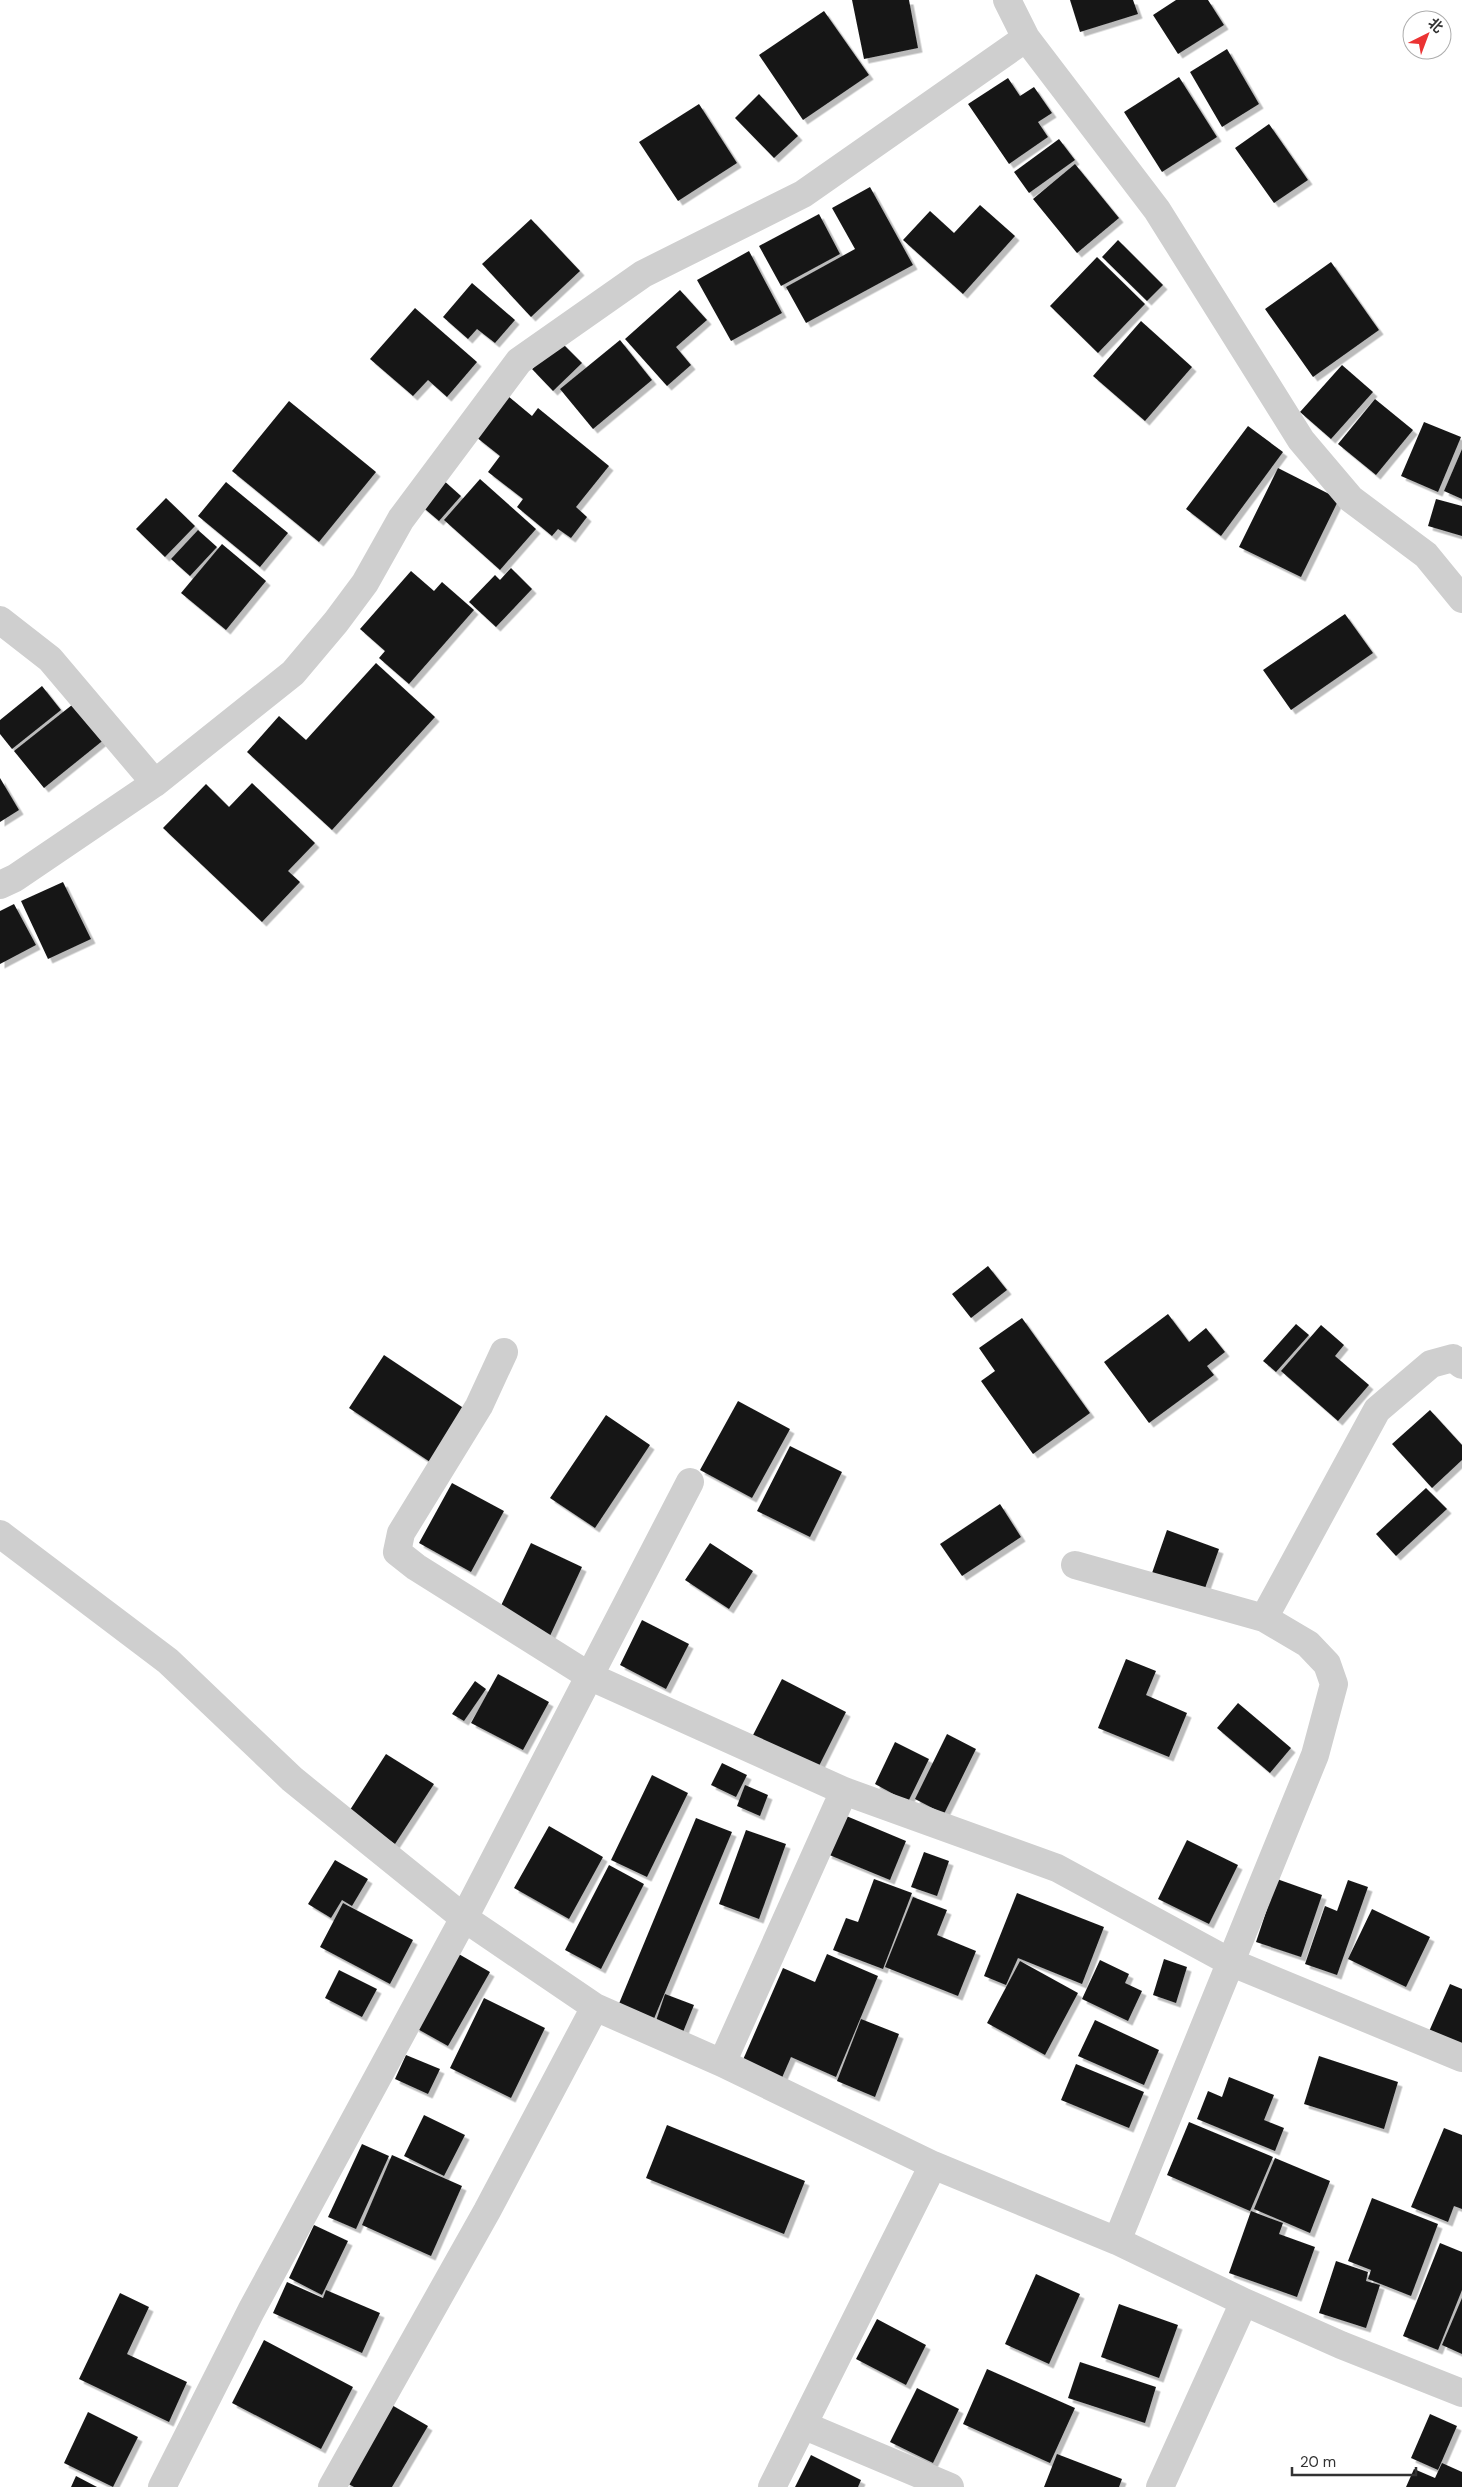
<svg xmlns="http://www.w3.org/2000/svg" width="1462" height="2487" font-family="'DM Sans','Noto Sans SC',sans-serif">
<defs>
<filter id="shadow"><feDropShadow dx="4.5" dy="4.5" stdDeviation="0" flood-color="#0004"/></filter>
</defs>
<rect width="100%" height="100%" fill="#fff"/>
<path fill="#191919" filter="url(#shadow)" d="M852,0H909L918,48L864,59Z
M1070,0H1133L1138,14L1080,32Z
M1176,0H1208L1224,25L1178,54L1153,15Z
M824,11L869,75L803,120L759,55Z
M1227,49L1259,104L1222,127L1190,72Z
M1179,77L1217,137L1162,172L1124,112Z
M1008,78L1020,96L1034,87L1052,113L1038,122L1048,137L1009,164L968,104Z
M759,94L798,136L774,158L735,118Z
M699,104L737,163L678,201L639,142Z
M1269,124L1308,180L1274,203L1235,148Z
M1059,139L1075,160L1029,193L1014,172Z
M1075,164L1119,218L1077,253L1033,199Z
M870,187L913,265L806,323L786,287L855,249L832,208Z
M980,205L1015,236L963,294L903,240L930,211L954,233Z
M819,214L840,254L781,286L759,246Z
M531,219L580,271L531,317L482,264Z
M1118,240L1163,285L1147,301L1102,257Z
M749,251L782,313L731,341L697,280Z
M1097,257L1145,304L1098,353L1050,306Z
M1331,262L1379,330L1313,377L1265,309Z
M472,283L515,320L495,343L477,329L468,339L443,317Z
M680,290L707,320L676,347L691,365L667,386L625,339Z
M415,308L477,362L447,397L428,380L413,396L370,359Z
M1141,321L1192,367L1145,421L1093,376Z
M620,340L652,380L593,429L560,389Z
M561,342L582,363L553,391L532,369Z
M1342,365L1373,392L1331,439L1300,412Z
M508,396L532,416L538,408L609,466L576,507L587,517L571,538L558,529L552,536L517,507L523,499L488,472L500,456L476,437Z
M1375,399L1413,430L1376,475L1338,444Z
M289,401L376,472L319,542L232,471Z
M1424,422L1461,437L1438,492L1401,476Z
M1248,426L1283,452L1221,536L1186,509Z
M1462,449V499L1444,491Z
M1278,468L1339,499L1301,577L1239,547Z
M442,479L461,496L439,521L419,504Z
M480,479L536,529L500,570L444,520Z
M226,482L288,533L260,567L198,516Z
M166,498L195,526L165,557L136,529Z
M1436,499L1462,506V536L1428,526Z
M198,530L217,547L190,576L171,559Z
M222,544L266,581L226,630L181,593Z
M511,568L532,589L496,627L469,602L495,575L500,580Z
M411,571L434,591L442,582L474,610L409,684L379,658L385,651L360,629Z
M1345,614L1373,653L1291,710L1263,670Z
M376,663L435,717L332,830L247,752L279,716L306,740Z
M42,686L61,710L12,749L0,734V720Z
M82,697L111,734L44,788L14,751Z
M0,778L19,810L0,822Z
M252,783L315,843L288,871L300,882L262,922L163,828L206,784L229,807Z
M63,882L91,939L48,959L21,901Z
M14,904L36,945L0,964V911Z
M988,1266L1007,1290L971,1318L952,1294Z
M1168,1314L1189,1342L1206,1328L1225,1352L1207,1366L1214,1375L1149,1423L1104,1362Z
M1022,1318L1090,1413L1033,1454L981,1381L995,1371L979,1348Z
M1296,1324L1309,1335L1276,1372L1263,1361Z
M1321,1325L1344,1345L1335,1356L1369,1385L1338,1421L1281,1371Z
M384,1355L465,1409L430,1462L349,1408Z
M738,1401L790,1429L752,1498L700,1470Z
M1430,1410L1462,1445V1460L1432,1488L1392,1444Z
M606,1415L650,1445L595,1528L550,1498Z
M790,1446L842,1472L810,1537L757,1511Z
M452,1483L504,1511L471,1572L419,1543Z
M1426,1488L1447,1509L1396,1556L1376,1534Z
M1000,1504L1021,1537L962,1576L940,1544Z
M1167,1530L1219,1549L1204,1591L1152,1573Z
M531,1543L582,1567L549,1638L497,1614Z
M710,1543L753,1571L729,1609L685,1580Z
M642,1620L689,1644L666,1689L620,1665Z
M1126,1659L1156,1671L1146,1695L1187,1713L1169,1757L1098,1728Z
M498,1674L549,1702L523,1750L471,1723Z
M782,1679L846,1712L817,1770L752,1737Z
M475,1681L486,1689L464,1721L452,1714Z
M1238,1703L1291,1748L1270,1773L1217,1728Z
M947,1734L976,1749L944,1814L915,1799Z
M895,1742L929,1759L908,1802L875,1784Z
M386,1754L434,1784L395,1844L348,1813Z
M722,1763L747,1775L736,1797L711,1785Z
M652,1775L688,1793L647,1877L611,1860Z
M745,1785L768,1795L760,1816L737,1806Z
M844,1815L906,1841L890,1880L827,1854Z
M696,1818L732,1832L653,2021L618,2006Z
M549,1826L603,1857L569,1919L514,1888Z
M746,1830L786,1844L759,1919L719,1904Z
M1187,1840L1238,1865L1209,1924L1158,1899Z
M924,1852L949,1861L937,1896L911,1887Z
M335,1860L368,1879L352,1906L342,1900L331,1918L308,1904Z
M609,1865L644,1884L601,1969L565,1950Z
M874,1879L912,1893L883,1969L833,1950L846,1918L858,1922Z
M1277,1879L1322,1895L1301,1957L1256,1942Z
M1348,1880L1368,1887L1337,1975L1305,1964L1325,1906L1337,1911Z
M1017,1893L1104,1927L1082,1984L1018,1958L1006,1985L984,1976Z
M913,1897L947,1910L937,1935L976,1951L958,1996L885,1967Z
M343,1903L413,1940L390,1984L320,1947Z
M1372,1909L1430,1937L1406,1987L1348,1959Z
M457,1953L490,1972L448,2046L414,2027Z
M827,1954L878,1976L836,2077L791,2057L781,2080L742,2062L783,1968L815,1982Z
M1164,1959L1187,1967L1176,2003L1153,1995Z
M1100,1960L1129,1974L1125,1983L1142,1991L1128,2021L1082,1999Z
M1020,1961L1078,1993L1045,2055L987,2023Z
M339,1970L377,1989L362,2017L325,1998Z
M1450,1984L1462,1989V2052L1427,2036Z
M665,1994L694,2005L683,2032L656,2021Z
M484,1998L545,2028L511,2098L450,2068Z
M861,2019L899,2034L875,2097L837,2081Z
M1095,2020L1159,2050L1144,2085L1078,2056Z
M406,2055L440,2069L428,2094L395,2079Z
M1319,2056L1398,2082L1384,2129L1304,2104Z
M1076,2064L1144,2092L1129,2128L1061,2100Z
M1229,2077L1274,2095L1264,2120L1284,2128L1275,2151L1197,2119L1208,2091L1222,2097Z
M424,2115L465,2135L444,2176L404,2156Z
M1189,2122L1273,2157L1250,2211L1167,2175Z
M667,2125L805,2181L784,2234L646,2178Z
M1444,2128L1462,2135V2209L1454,2206L1448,2222L1411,2207Z
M362,2144L389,2156L356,2229L328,2217Z
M392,2155L462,2186L431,2256L362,2225Z
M1275,2158L1330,2181L1310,2233L1254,2209Z
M1372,2198L1438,2224L1411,2296L1368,2279L1371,2270L1348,2261Z
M1251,2211L1283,2223L1279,2234L1315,2247L1297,2297L1229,2273Z
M314,2225L348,2241L322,2295L289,2278Z
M1440,2243L1462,2252V2290L1438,2350L1403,2336Z
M1336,2261L1368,2272L1366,2281L1380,2285L1366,2328L1319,2313Z
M1036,2274L1080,2294L1049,2364L1005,2344Z
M287,2282L323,2298L326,2290L380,2313L362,2353L273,2313Z
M120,2293L149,2307L127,2354L187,2382L169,2422L79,2379Z
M1462,2298V2354L1442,2345Z
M1119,2304L1178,2325L1159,2378L1101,2357Z
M877,2319L926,2345L906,2385L856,2359Z
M264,2340L353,2387L321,2449L232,2403Z
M1080,2362L1156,2387L1145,2423L1068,2398Z
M987,2369L1075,2408L1050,2463L963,2424Z
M917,2388L959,2409L933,2463L890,2442Z
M390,2404L428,2426L392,2487H354L345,2482Z
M88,2412L138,2437L113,2487L64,2463Z
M1430,2414L1457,2426L1438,2470L1411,2458Z
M1057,2454L1122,2479L1119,2487H1044Z
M811,2455L861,2480L858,2487H795Z
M1442,2463L1462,2472V2487H1406L1414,2469L1435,2478Z
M76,2476L97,2487H71Z"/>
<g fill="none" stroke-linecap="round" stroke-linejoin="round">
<path stroke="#cfcfcf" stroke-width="28" d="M1007,0L1026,38L1157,210L1301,440L1351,499L1426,555L1462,599
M0,620L50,659L155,783
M0,885L15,878L155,783L293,673L336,622L365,583L401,519L519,361L643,274L803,194L1026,38
M504,1352L479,1406L401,1533L397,1552L416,1567L591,1677L844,1791L1057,1868L1230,1962L1462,2058
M0,1534L168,1661L292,1779L464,1918L595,2007L722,2063L933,2165L1117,2241L1244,2302L1341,2345L1462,2393
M1075,1565L1264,1618L1308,1644L1327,1664L1334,1684L1315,1755L1117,2241
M1264,1618L1377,1410L1431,1364L1453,1358L1462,1365
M722,2063L844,1791
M803,2425L950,2487
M162,2487L251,2311L464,1918L690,1482
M332,2487L487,2211L595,2007
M772,2487L933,2165
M1160,2487L1244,2302"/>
</g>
<g transform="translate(1427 35) rotate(42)"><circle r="24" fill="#ffffff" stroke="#adadad"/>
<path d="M0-4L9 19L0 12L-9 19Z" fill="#eb3333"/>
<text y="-8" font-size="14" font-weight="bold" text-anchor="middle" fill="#323232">北</text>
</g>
<path d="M1292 2467v8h124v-8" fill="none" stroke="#323232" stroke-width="2.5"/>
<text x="1300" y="2467" font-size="15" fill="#323232" stroke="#ffffff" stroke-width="4" paint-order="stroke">20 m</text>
</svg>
